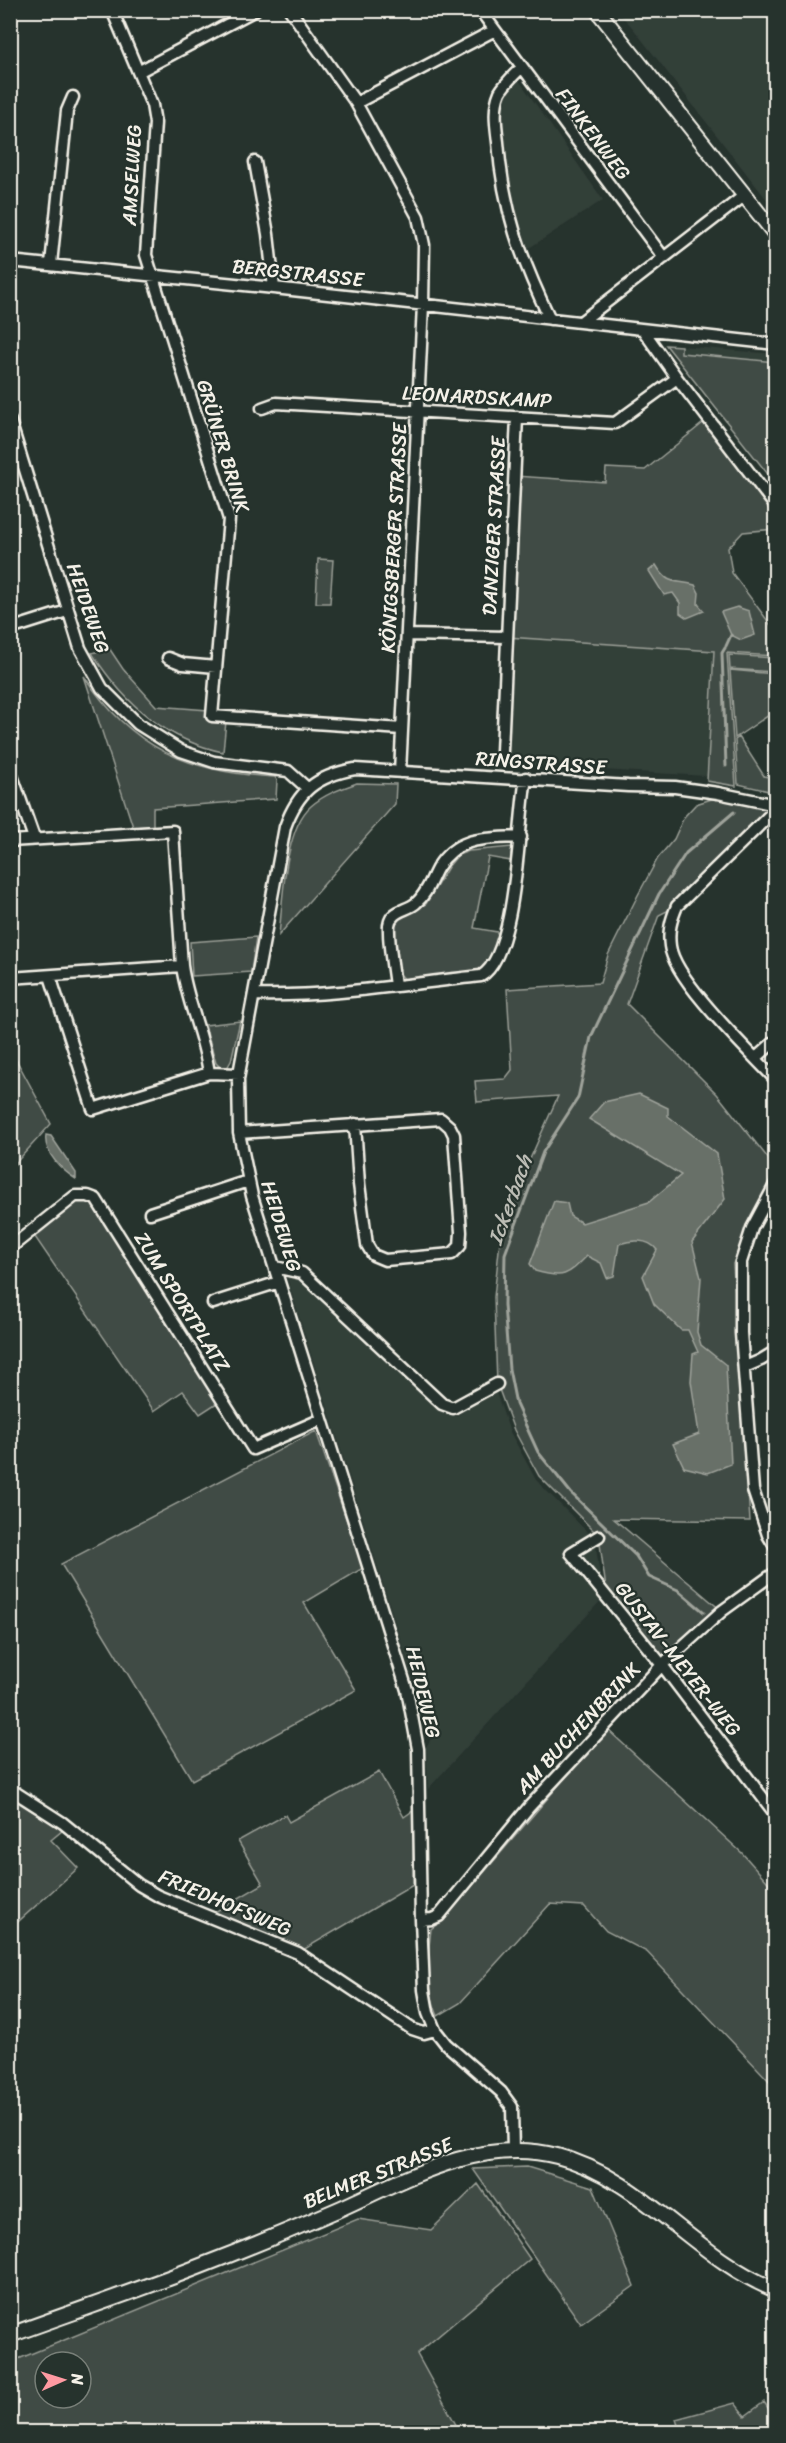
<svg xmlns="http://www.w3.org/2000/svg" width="786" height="2443" font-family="Sriracha,sans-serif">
<rect width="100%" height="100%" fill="#26332d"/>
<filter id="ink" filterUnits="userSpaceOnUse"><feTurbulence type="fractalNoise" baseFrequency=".0167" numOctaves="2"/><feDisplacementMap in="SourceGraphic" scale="12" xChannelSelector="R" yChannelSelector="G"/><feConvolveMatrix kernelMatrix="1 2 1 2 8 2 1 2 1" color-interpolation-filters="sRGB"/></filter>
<g filter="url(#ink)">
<path fill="#333f39" d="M617,11H775V210L632,27Z
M516,76L603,200L523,252L505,172L499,111L505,92Z
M681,346L775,354V362L681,353Z
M515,638L714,651L707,776L515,765L508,751Z
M286,1275L300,1278L437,1409L456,1416L495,1390L510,1432L536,1480L595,1540L603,1598L428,1789L426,1747L432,1737L424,1694L412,1677Z"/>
<path fill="#414b45" stroke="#9a9e96" stroke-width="1.5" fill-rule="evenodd" d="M666,345L681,346V353L775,362V483Z
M708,419L775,507V529L743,532L728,548L732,573L776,632L775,656L727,653L736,786L707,781L714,651L507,637L515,476L605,482L606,468L645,470Z
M318,559L333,560L330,603H316Z
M109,648L123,669L156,706L208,710V719L226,721L223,752C165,740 123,702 92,653Z
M729,655L775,658V672L730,669Z
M730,670L775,674V711L735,738Z
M84,676C132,749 190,773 275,777L277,780L276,799L153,808V826L133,827Z
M739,737L764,776L775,778L773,792L738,784L735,740Z
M357,783L396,784L395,804L279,935C283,901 284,829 311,806C325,794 340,789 357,783Z
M727,794L775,805L677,906L659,915L627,1004L717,1094L775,1167L733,1264L750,1521L614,1519L722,1611L662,1665L607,1596L599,1536L539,1476L514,1430L497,1384L494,1297L502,1222L558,1096L477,1102L475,1081L505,1079L512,1070L507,989L600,983L608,955L638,895L658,858L674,839L684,817L696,804Z
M512,847L511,861L488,857L474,928L497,932C502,945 489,967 478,972C469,976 419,979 406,981L400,974L394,926L400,916L426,904L448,867L458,855L469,851Z
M256,937L251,972L192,976L190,942Z
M240,1021L231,1061L227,1068H221L216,1063L205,1025Z
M11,1050L51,1124L11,1168L10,1050Z
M78,1199H88L97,1205L220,1401L200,1414L183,1391L154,1411L33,1234Z
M316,1431L363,1568L304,1603L356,1690L192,1780L61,1564Z
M607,1729L742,1853L775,1890V2087L647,1952L606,1931L584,1906L550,1904L460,2003L438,2016C427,1992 427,1955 431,1929L444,1919Z
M379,1772L404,1817L414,1810L413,1885L298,1953L206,1917L263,1884L238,1841L285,1815L289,1822Z
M10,1797L63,1830L51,1840L78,1868L11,1928Z
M527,2167L593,2187L634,2286L581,2324L473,2169Z
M478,2184L530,2259L417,2354L460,2432H11V2362L358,2219L431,2230ZM45,2362H81V2398H45Z
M764,2402L775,2418V2432H680L676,2419L735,2403L745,2416Z"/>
<path fill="#676f68" stroke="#9fa39b" stroke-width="1.5" d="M656,565C669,587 675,579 695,585L699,593L698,604L704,611L687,618L680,613V603L673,593L664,595L649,571Z
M737,607L749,611L755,635L741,640L731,635L721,612Z
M639,1094L668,1108V1116L717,1154L725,1199L692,1242L701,1278L697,1332L701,1345L726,1365L731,1464L708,1473L684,1467L673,1444L699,1434L691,1381L693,1354L698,1352L688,1330H681L654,1304L643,1276L657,1250C648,1238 631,1240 619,1244L614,1276L607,1278L601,1263L587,1256C567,1276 564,1279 535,1271L530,1264L554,1201L567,1203L570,1216L582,1223L649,1202L681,1175L589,1119L604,1102Z
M46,1135L51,1136L76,1173V1179C63,1171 43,1153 46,1135Z"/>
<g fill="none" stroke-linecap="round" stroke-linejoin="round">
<path stroke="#9fa39b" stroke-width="3" d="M726,646L731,635
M725,648L722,653L726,766
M704,1612L678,1590L649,1577L636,1556L571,1493L538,1452L516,1404L509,1369L504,1305L505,1254L543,1152L578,1098L591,1037L659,894L686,853L734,812"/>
<defs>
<path id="minor" d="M112,10L152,105L155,123L146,255L229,519L212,716L402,729
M290,10L356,103L418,217L424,245L423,305L400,772
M480,10L664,258
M521,68C514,75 505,83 500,92C493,108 496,126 498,142C503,209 521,259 550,319
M138,72L255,10
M356,103L493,31
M255,162L268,234L274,288
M10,261L274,288L776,344
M51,264L67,111L73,97
M582,321L745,195
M643,330L677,378L776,507
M262,408L276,403L615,423L677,378
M10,421L80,648L102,688L138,724L181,751L214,762L288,771L307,788
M10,629L67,611
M407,635L507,637
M168,658L183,664L216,667
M502,751L517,417
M10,770L34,838
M776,809L677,906C671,920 668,931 670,946C674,980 750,1052 776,1080
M10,841L173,831L182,966C187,1003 204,1036 209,1073
M50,976L93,1109L209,1073L239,1074
M10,978L182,966
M395,986C393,967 388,944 389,925C391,910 407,911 416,903C427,894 431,879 438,867C458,835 487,839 521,837
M256,995C331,997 406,984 481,976C518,955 518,820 526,778
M756,1058L776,1040
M239,1133L441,1119L450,1127L454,1135L461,1232L460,1246L452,1254L385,1260L373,1255L367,1245L359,1184L355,1124
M776,1183L752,1228L741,1262V1333L753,1490L768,1535L776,1548
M150,1213L248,1181
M10,1248L75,1196H88L96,1199L253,1449L322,1419
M275,1267L302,1273L442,1404L453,1408L497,1384
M213,1303L279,1282
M745,1367L761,1360L776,1351
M599,1536L571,1553L662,1665L776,1815
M10,1789L63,1823L139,1885L158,1896L298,1953L412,2029L424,2033L435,2030
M421,1920L432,1919L439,1916L529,1807L662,1665L722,1611L776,1572
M513,2151L512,2107L501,2092L446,2044L435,2030L428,2013L424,1990L421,1920L418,1749L407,1690L252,1196L239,1133L238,1079L285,827C298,791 316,776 355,769L628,786L675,787L718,793L776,805"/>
<path id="tertiary" d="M597,10L776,235
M10,2335C73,2312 136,2291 198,2267C245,2249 291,2230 337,2210C404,2180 480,2136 557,2156C643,2178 696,2259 776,2290"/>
<path id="secondary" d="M776,2293V2294"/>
</defs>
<use href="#minor" stroke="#f4f1e8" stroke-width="15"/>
<use href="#tertiary" stroke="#f4f1e8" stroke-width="18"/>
<use href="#secondary" stroke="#f4f1e8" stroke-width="20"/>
<use href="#minor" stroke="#26332d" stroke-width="10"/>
<use href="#tertiary" stroke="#26332d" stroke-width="14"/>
<use href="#secondary" stroke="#26332d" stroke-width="15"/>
</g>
</g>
<g text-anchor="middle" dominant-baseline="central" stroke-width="4.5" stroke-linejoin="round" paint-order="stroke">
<g font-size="20" fill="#f4f1e8" stroke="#26332d">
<text transform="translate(593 134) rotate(53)">FINKENWEG</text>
<text transform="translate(132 175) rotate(-87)">AMSELWEG</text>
<text transform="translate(298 273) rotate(6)">BERGSTRASSE</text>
<text transform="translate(477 397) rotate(3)">LEONARDSKAMP</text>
<text transform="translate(223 446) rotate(73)">GRÜNER BRINK</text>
<text transform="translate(494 526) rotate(-87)">DANZIGER STRASSE</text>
<text transform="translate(394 538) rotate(-87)">KÖNIGSBERGER STRASSE</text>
<text transform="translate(88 608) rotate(71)">HEIDEWEG</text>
<text transform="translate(541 763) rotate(4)">RINGSTRASSE</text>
<text transform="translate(281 1226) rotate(73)">HEIDEWEG</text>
<text transform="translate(182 1302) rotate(58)">ZUM SPORTPLATZ</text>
<text transform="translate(678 1659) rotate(52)">GUSTAV-MEYER-WEG</text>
<text transform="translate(423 1692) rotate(77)">HEIDEWEG</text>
<text transform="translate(578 1728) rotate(-47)">AM BUCHENBRINK</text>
<text transform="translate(225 1903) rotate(23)">FRIEDHOFSWEG</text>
<text transform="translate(378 2173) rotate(-22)">BELMER STRASSE</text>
</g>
<g font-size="21" font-style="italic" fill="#bcbdb5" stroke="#26332d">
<text transform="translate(510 1200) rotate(-70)">Ickerbach</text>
</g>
</g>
<rect width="786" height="2443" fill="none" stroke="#26332d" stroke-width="36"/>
<rect x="18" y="18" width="750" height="2407" fill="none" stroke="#f4f1e8" stroke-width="2" filter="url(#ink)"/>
<g transform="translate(63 2380) rotate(87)"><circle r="28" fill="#26332d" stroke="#787f78" stroke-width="1.5"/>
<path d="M0-4.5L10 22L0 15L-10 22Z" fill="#ff9aa2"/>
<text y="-9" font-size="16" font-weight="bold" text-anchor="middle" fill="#f4f1e8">N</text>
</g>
</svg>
